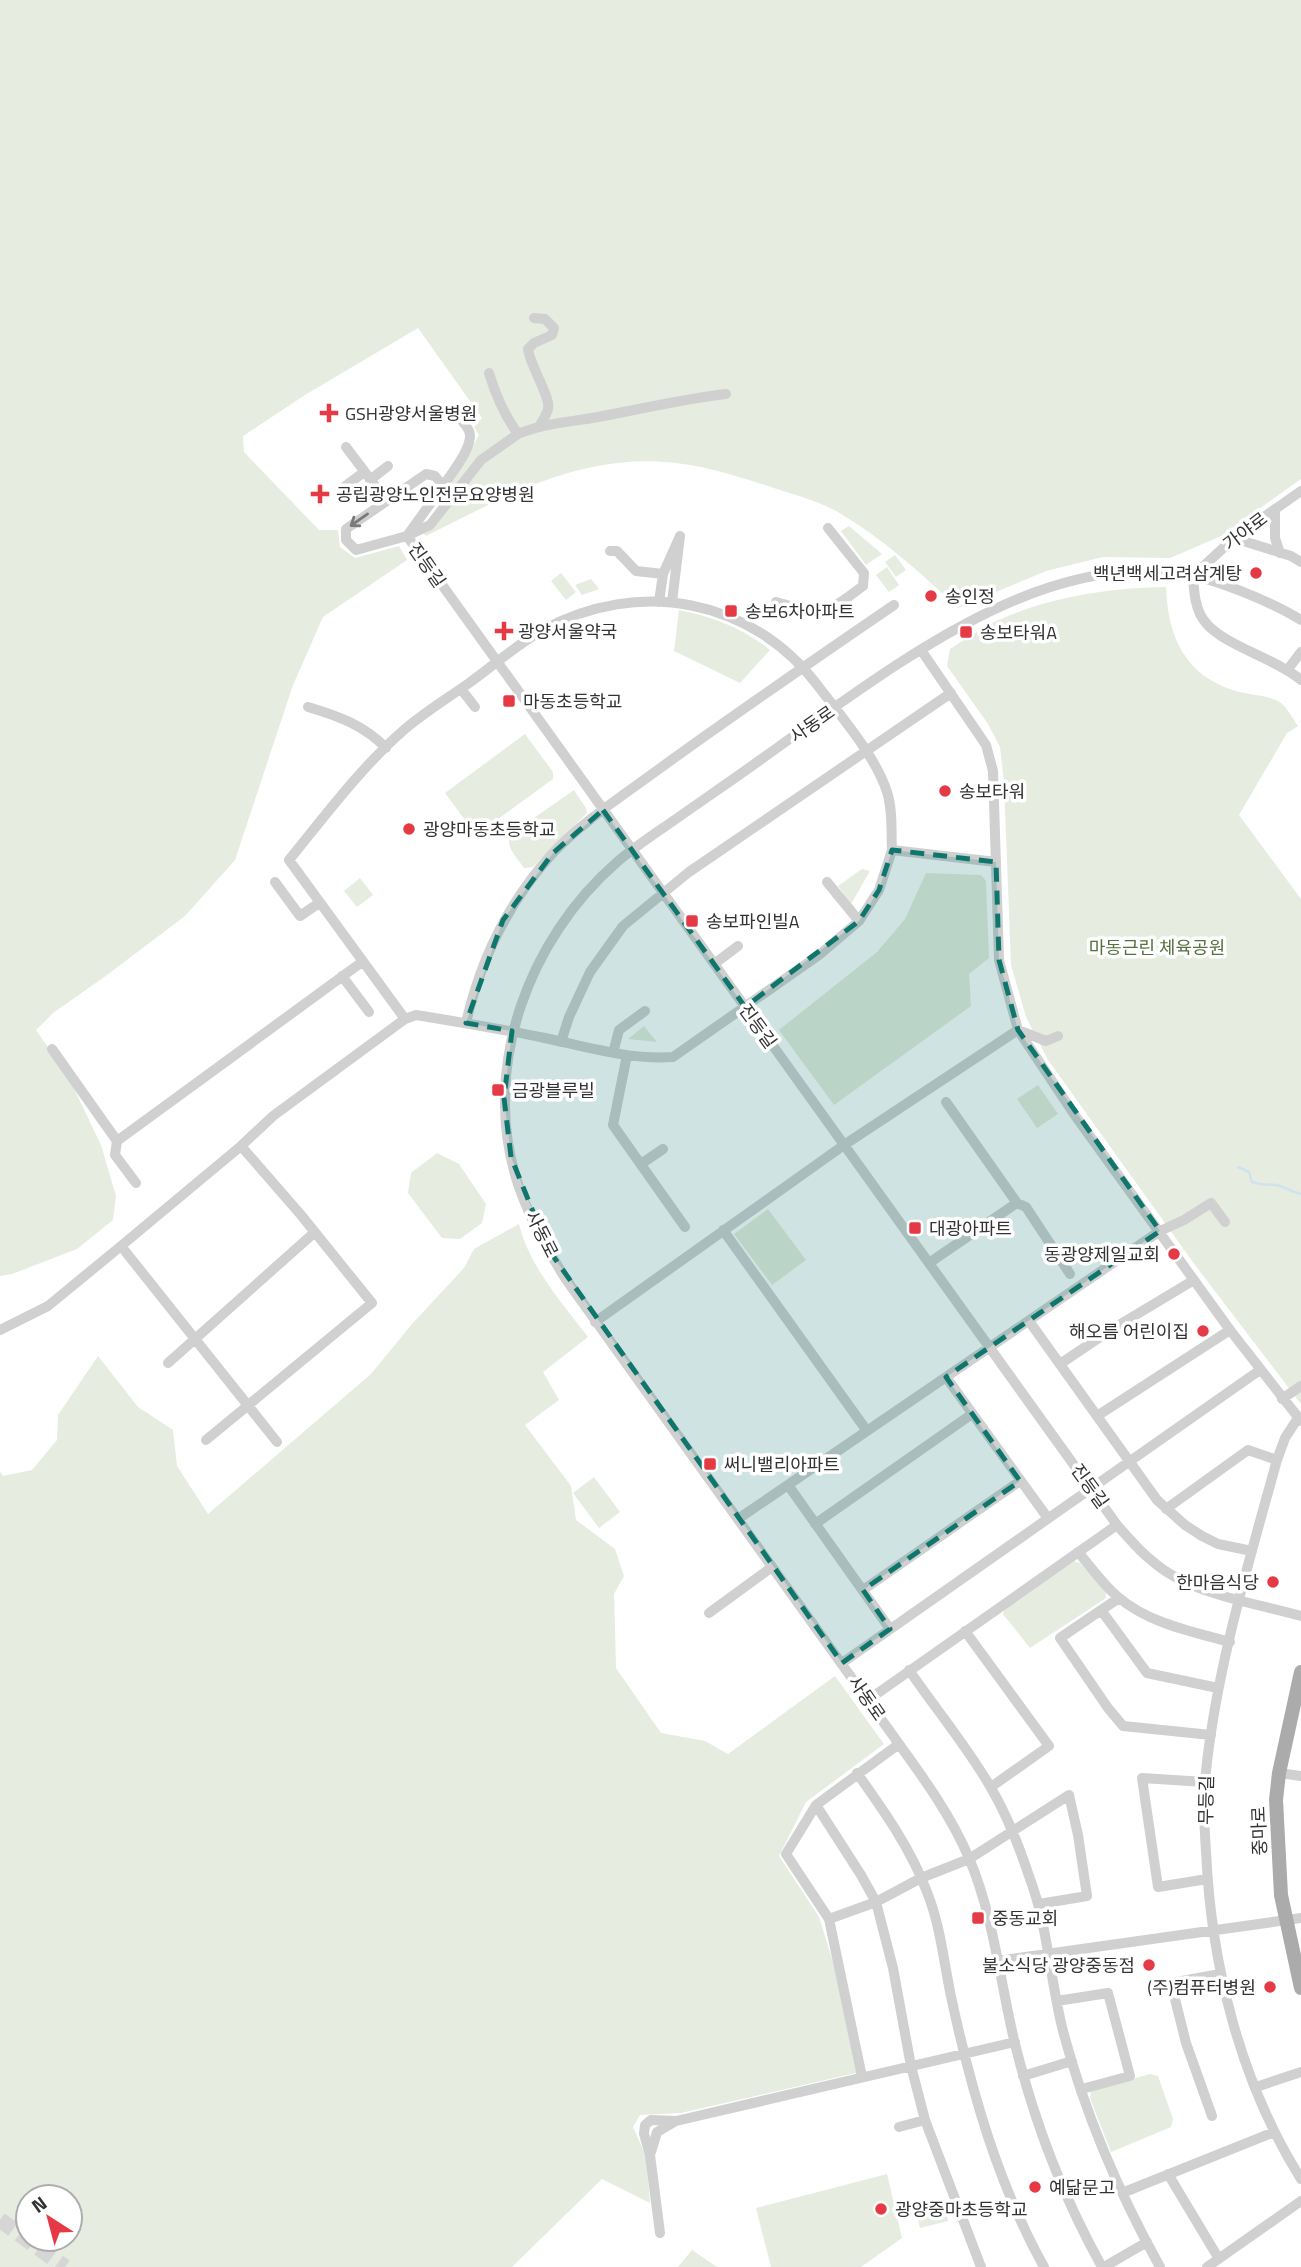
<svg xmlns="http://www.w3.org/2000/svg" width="1301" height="2267" font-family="'Titillium Web','Noto Sans KR',sans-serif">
<rect width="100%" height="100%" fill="#fff"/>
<path fill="#e6ecdf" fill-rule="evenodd" d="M0,0H1301V479L1221,536L1170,558L1103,557L1046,571L958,608C921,573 882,538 838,512C818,501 795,495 774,488C708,466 661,453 592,467C533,479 479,510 426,536L423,533L479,435L474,427L482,418L418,328L305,395L243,436L244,452L319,530H338L340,547L355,558L399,546L407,560L323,617L293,685L235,860L185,916L107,975L53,1013L36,1030L68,1076L101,1145L116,1196L113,1220L77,1249L12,1274L0,1276Z
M849,526L882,554L866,565L841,531Z
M895,555L906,570L896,577L885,562Z
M887,567L899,585L889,592L876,575Z
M561,573L576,592L566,600L551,581Z
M591,579L599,589L582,595L575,585Z
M1166,587C1168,637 1185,676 1236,691C1249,695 1266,695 1278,701C1286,705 1293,719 1298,726L1287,733L1239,815L1301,899V1404L1195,1265L1048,1060L1026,1017L1011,965L1004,783L1000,747L988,724L947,666L950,649C966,639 983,626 1001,619C1054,596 1110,588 1166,587Z
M679,610C713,617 743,628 770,650L740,683L674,651Z
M525,734L553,772V779L476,835L445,793Z
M574,790L586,808L587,813L533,867L524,868C517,857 504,846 511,834Z
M862,869L870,871L851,904L838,886Z
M926,873L981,875L986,881L989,958L969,974L971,1006L834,1105L779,1030L877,952L905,919Z
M360,878L373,895L357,907L344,891Z
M644,1026L657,1042L628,1039Z
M1038,1085L1058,1114L1037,1128L1017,1099Z
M437,1153L459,1164L486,1204L482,1223L460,1239L442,1238L408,1193L411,1173Z
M768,1209L806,1260L772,1285L734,1234Z
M519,1224C529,1266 562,1303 588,1337L543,1372L559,1400L525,1425L571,1486L576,1520L615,1549L624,1576L614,1594L616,1668L661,1733L705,1741L728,1754L835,1676L884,1744L806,1802L779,1856L819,1917L834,1965L856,2073L681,2113L640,2115L633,2127L646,2156L650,2203L602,2179L512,2267H0V1472L3,1476L32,1470L57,1440L58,1415L98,1356L138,1407L173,1430L177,1466L208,1514L371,1374L412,1324L464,1268L474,1249ZM28,2197H70V2239H28Z
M594,1477L620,1512L599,1528L573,1493Z
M1073,1561L1080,1563L1106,1591V1598L1030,1648L1003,1614L1005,1608Z
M1150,2074L1158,2076L1173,2119L1171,2127L1111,2152L1090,2098L1091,2091Z
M887,2174L902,2238L861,2267H771L756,2208Z
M944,2204L948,2221L920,2228L916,2211Z
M692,2250L717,2267H678Z"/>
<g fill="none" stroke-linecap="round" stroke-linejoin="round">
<path stroke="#cfe2ee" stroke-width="2.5" d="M1238,1167L1249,1172L1252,1182C1263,1186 1267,1184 1277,1185C1284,1187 1292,1192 1301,1194"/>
<path stroke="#d6d6d6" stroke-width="16" stroke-dasharray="16 8" stroke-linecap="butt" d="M0,2220L65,2267"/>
<path stroke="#d0d0d0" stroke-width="10" d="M534,318L545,319L554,328L552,335L534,343L528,349C530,366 551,397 548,409C547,414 543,420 540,425
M518,434C544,423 571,422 598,417C641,409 683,399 726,394
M346,447L386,500
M370,480L388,466
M443,486C451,474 475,445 469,431C467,426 462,421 459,417
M343,488L364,472
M1275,509V538L1280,553
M407,536L1117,1525C1128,1537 1138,1550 1151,1560C1190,1595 1252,1602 1301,1616
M407,536L443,486L435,476L426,474L346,529V540L356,550L407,536L430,525L481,460L518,434C504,415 496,396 489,373
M1234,538L1291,556L1301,562
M610,551H617L636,571L663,574
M1193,576C1194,592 1195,611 1206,623C1225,646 1275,658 1301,680
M1193,576L1234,538L1301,491
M659,602L663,574L680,536L672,602
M776,602C824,616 823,616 863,586L864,573L828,528
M921,650L986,745L993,771L999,960L1018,1030L1074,1114L1230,1330L1301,1421
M1288,669L1301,652
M461,689L475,707
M308,707C338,716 364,725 386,748
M892,850L879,890L859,921L819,955L673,1057C630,1060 587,1047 545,1038C502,1029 459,1022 416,1015L405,1019L289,860C325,816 361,767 405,729C425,712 448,698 469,683C493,666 517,644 543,630C638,578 752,598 818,686C841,716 876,757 887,792C893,810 891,832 892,850L996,862
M275,882L300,916L319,903
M827,882L859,921
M714,964L738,946
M342,976L369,1012
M466,1023C480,961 508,903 551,855C579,824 625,794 659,769C736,713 815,659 894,605
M561,1042L569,1017L590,972L623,926L689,872L951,693
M52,1049L117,1141L115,1155L136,1183
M613,1053L619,1030L645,1011
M627,1055L613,1125L685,1227
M946,1102L1017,1203
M117,1141L362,962
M641,1164L663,1149
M723,1230L867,1431
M929,1263L1017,1203L1026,1207L1070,1274
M1029,1321L1157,1500L1185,1525L1202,1536L1218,1544L1252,1551
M595,1322L844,1145L1018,1030L1046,1041L1058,1036
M0,1330L48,1306L121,1246
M168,1363L315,1232
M1060,1364L1109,1331L1194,1280
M946,1377L1047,1517
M1282,1399L1301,1386
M1097,1416L1230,1330
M1298,1418L1285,1438L1277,1460C1249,1562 1217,1666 1206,1771C1203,1797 1204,1824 1206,1851C1211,1964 1240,2082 1301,2179
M206,1440L372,1303L301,1215L241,1146
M277,1442L121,1246L241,1146L273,1116L405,1019
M788,1485L890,1629
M1166,1509L1248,1450L1277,1460
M738,1519L1160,1231L1184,1220L1211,1203L1225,1222
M815,1524L972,1414
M1078,1552C1091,1567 1103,1585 1118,1597C1148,1623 1193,1632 1230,1642
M863,1590L1020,1481
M1119,1598L1060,1638L1108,1708L1123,1726L1211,1735
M1101,1610L1147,1673L1218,1688
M709,1613L772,1567
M965,1631L1049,1746L991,1787
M842,1663L1260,1370
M909,1670C935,1708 969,1749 991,1788C1007,1815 1019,1846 1029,1876C1048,1926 1050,1980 1063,2031C1085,2114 1119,2193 1160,2267
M868,1700L1117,1525
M857,1773C884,1811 911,1849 927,1892C941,1927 944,1965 952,2001C972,2093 998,2184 1044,2267
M1279,1773L1301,1776
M1205,1782L1142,1778L1158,1887L1207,1879
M816,1805L861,1875L876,1902L893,1968L911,2066L925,2120L981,2267
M829,1919L876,1902L921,1878L969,1859L1069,1795L1078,1835L1087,1896L1039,1904
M997,1961L1301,1918
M1057,2001L1108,1993L1130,2076L1082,2089
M1023,2076L1072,2061
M862,2077L829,1919L786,1854L816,1805L899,1744
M1256,2087L1301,2072
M1212,2116L1186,2043L1171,1983L1220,1974
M899,2127L925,2120
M651,2152L657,2132L676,2121
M1168,2174L1219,2259
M1122,2193L1274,2132
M660,2233L650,2155L644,2134L645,2125L651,2120L676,2121L1015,2042
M1102,2267C1063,2197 1034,2121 1015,2044C1000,1982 994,1917 969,1858C951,1816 925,1780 899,1744L565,1278C546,1247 527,1214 516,1178C482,1065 529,939 616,863C634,847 656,833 676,819C713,793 751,767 788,740C898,663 1037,554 1180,573C1214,578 1272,602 1301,620
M1104,2267L1147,2242
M1207,2267L1301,2201"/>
<path stroke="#ababab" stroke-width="14" d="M1301,1672L1279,1773L1276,1800L1281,1895L1301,1988"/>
</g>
<defs><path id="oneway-shaft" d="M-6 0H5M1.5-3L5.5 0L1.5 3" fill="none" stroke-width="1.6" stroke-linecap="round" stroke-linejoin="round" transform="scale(1.75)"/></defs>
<use stroke="#7a7a7a" href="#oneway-shaft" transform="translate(359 520) rotate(145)"/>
<path fill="#0f766e" fill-opacity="0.2" stroke="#0f766e" stroke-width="5" stroke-dasharray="14 9" stroke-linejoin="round" d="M603,810L745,1007L859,921L879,890L892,850L996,862L999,960L1018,1030L1160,1231L946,1377L1020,1481L863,1590L890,1629L842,1663L548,1249L511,1157L504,1098L512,1031L466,1023L503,920L553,853Z"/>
<g fill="#e63946" stroke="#fff" stroke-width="2.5">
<path d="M325.5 402.5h7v7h7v7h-7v7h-7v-7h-7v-7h7z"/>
<path d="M316.5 483.5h7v7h7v7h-7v7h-7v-7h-7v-7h7z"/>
<circle cx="1256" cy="573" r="7"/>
<circle cx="931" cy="596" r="7"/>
<rect x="724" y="604" width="14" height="14" rx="3.5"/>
<path d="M500.5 620.5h7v7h7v7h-7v7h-7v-7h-7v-7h7z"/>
<rect x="959" y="625" width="14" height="14" rx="3.5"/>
<rect x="502" y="694" width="14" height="14" rx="3.5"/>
<circle cx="945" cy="791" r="7"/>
<circle cx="409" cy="829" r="7"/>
<rect x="685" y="914" width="14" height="14" rx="3.5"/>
<rect x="491" y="1083" width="14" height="14" rx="3.5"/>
<rect x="908" y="1221" width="14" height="14" rx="3.5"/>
<circle cx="1174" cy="1254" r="7"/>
<circle cx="1203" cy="1331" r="7"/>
<rect x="703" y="1457" width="14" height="14" rx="3.5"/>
<circle cx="1273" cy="1582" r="7"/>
<rect x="971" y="1911" width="14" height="14" rx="3.5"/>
<circle cx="1149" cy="1965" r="7"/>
<circle cx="1270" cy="1987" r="7"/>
<circle cx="1035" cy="2187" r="7"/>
<circle cx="881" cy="2209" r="7"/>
</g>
<g text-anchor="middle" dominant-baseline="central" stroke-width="7" stroke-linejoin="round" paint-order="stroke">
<g font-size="18" fill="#333" stroke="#fff" text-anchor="start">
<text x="345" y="413">GSH광양서울병원</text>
<text x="336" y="494">공립광양노인전문요양병원</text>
<text x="1242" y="573" text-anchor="end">백년백세고려삼계탕</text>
<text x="945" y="596">송인정</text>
<text x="745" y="611">송보6차아파트</text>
<text x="518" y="631">광양서울약국</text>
<text x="980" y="632">송보타워A</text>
<text x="523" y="701">마동초등학교</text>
<text x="959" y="791">송보타워</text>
<text x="423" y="829">광양마동초등학교</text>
<text x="706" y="921">송보파인빌A</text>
<text x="512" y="1090">금광블루빌</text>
<text x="929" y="1228">대광아파트</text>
<text x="1160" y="1254" text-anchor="end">동광양제일교회</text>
<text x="1189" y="1331" text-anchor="end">해오름 어린이집</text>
<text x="724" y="1464">써니밸리아파트</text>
<text x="1259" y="1582" text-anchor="end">한마음식당</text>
<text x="992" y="1918">중동교회</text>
<text x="1135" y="1965" text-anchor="end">불소식당 광양중동점</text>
<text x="1256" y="1987" text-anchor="end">(주)컴퓨터병원</text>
<text x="1049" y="2187">예닮문고</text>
<text x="895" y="2209">광양중마초등학교</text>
</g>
<g font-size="18" fill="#333" stroke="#fff">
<text transform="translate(1245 531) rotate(-37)">가야로</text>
<text transform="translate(427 565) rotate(55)">진등길</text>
<text transform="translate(812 724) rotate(-35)">사동로</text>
<text transform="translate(758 1026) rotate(54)">진등길</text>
<text transform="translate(542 1234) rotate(63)">사동로</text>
<text transform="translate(1090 1486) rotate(54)">진등길</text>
<text transform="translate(867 1698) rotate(55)">사동로</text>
<text transform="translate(1206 1800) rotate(-89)">무등길</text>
<text transform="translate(1259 1831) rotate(-92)">중마로</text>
</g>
<g font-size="18" fill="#56703f" stroke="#fff">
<text x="1157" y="947">마동근린 체육공원</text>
</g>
</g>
<g transform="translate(49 2218) rotate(324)"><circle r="33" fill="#ffffff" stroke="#adadad" stroke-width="2"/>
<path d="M0-5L12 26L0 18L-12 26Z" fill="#e63946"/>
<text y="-10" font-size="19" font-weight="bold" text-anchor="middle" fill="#333333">N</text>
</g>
</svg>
